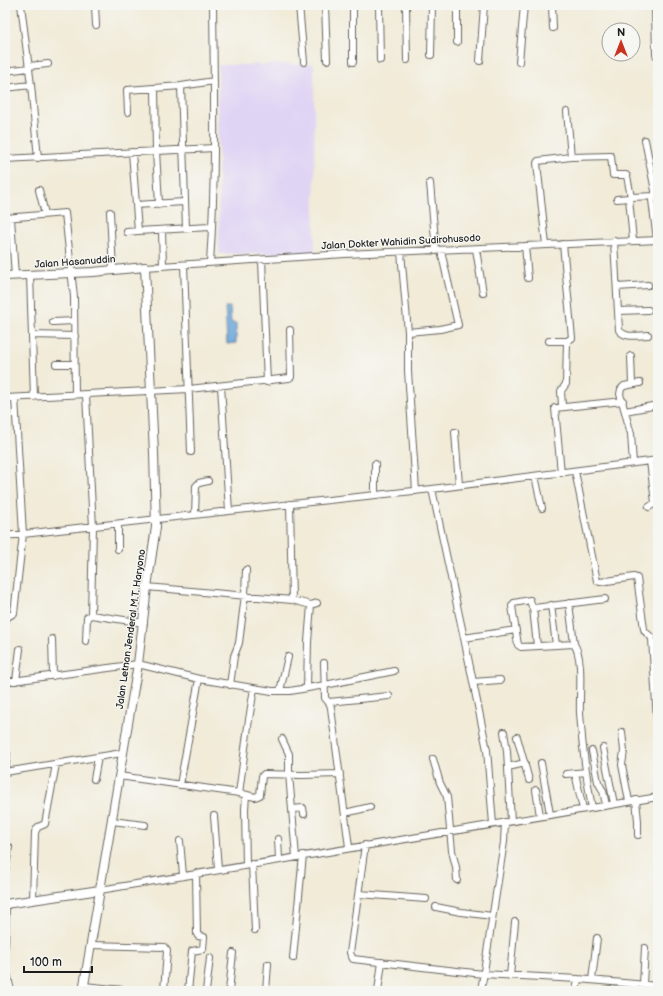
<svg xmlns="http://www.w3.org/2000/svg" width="663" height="996" font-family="'Balsamiq Sans',sans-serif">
<rect width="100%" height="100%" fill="#f6f6f2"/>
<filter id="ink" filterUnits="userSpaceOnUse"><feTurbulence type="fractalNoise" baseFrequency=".025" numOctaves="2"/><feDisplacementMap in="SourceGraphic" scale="8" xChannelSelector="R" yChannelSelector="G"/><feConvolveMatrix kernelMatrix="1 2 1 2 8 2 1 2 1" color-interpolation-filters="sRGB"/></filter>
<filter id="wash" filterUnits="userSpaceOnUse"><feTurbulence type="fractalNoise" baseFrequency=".012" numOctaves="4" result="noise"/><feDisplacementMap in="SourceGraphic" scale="16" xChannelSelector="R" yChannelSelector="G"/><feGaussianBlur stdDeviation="0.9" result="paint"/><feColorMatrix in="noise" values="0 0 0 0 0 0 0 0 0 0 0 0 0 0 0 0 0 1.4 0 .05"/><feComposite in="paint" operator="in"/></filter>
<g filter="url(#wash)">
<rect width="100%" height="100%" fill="#f1ebd8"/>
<path fill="#e0d4f4" d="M314,64L315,253L219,254L218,65Z"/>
<path fill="#6ba6db" stroke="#44617c" d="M225,307H230L231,323H236V343L227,344Z"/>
</g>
<g filter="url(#ink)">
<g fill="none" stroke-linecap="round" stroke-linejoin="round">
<defs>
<path id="minor" d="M21,5L31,85L38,158
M95,5L96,25
M299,5L304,62
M325,5L327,60
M353,5V62
M379,5L380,60
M406,5L407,60
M552,5L553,28
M655,5L656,55
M457,42V5
M431,55L432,5
M480,61L484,5
M519,62L524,5
M29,66L48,64
M5,71L29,68
M181,86L186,228
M5,88L31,85
M155,88L156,151L159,204
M128,112L127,90L181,86L214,81
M567,112L571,157
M645,140L655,191V196L652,200L657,240
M132,152L138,231L210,227
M5,159L214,148
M430,183L436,251
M39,190L45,214
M631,197L629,198L633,241
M617,199L629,198
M136,205L184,202
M110,212L113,270
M5,218L65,213L74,297L75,395
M11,218L15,276
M162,231L163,266
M127,232L138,231
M614,241L619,330C625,339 639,335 648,335
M546,245L537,163L538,161L571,157L611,156L613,175H626L627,176L631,197L655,196
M525,246L528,278
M476,249L483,293
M401,252L408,332V371L416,491
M262,260L267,382
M210,262C216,177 214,91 213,5
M184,265L191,452
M145,267L345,254L658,240
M30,275L34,397
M617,287L648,285
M618,311L648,310
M53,322L74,321
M408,332L440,329L458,325L441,251
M32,335L75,336
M549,341H567L572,338L563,244
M631,356L632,384
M56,364H74
M221,386L229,511
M86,395L93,527L91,615L144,623
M5,398L189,389L289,378L291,377L290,330
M562,406L561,391L566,384L567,341
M625,411L658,405
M455,432L459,485
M633,463L631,434L620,394L621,389L624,386L640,383
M375,464V495
M575,471L597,581L600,582L634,577L637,578L644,629C645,634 650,634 652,639L658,737
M561,473L555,408L623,401
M535,476L542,508
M432,489L464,638L487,750L493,824
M290,504L292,600
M649,507L655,503L650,461
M195,515L196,486L199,483L208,481
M5,536L301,503L432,489L658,460
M118,549V524
M147,587L292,600L311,605L317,603
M569,603L574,644L521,647L518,645L512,606L514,603L530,600L532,607L534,608L605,599
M551,605L556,645
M533,608L537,646
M5,622L6,618L14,613L23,534L15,398
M464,638L516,630
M52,639L53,676
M86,641L87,617L91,615
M574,644C584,659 579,694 580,713C582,745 586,776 592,808
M324,663L325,698L330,704L331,708L349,847
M16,681L20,649
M5,682L138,664L199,679L272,691H290L325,685L394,671
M473,682L500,680
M230,685L234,656L239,643L245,595L246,570
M307,688L308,642L311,605
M280,691L288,657
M329,702L389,696
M504,732L507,751L511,821
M622,732L624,751L622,765L629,801
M517,737L529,780
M282,739L289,754V774L296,857
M603,748L614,804
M5,749L7,754L5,772
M592,751L598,782L603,791L606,805
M433,759L440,783L447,797L452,851L456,867L457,880
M541,763L550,814
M508,767L525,763
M5,772L122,753
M575,773L583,809
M566,774L586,772
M119,776L239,793L255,797L260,795L262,776L264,774L302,775L340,774
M94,779L98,757
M180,785L199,679
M536,790L540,816
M239,793L248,726L254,688
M246,795L245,809L246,865
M636,800L638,821V835
M292,809L303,808L304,814
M345,813L370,807
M214,816L218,869
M112,821L145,825
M278,839L279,859
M180,841L183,875
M365,845L350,953L353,959L483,974L578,979L658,986
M252,864L255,930
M5,871L9,847
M100,890L658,797
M359,894L426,899
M33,900L35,832L38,827L45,824L56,764
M436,907L461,912L492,916
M91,945L164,947L167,951L164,991
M5,946L6,904
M293,958L303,855
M5,964L11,991
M510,976L515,922
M592,980L597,938
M643,984L645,948
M84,986L133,991
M188,991L192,951L203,949L204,937L198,936L197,934L196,873
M206,991L210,958
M229,991L233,953
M266,991L268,964
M378,991L382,962
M481,991L504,842L505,822
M576,991L578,979"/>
<path id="major" d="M5,276L93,272L145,267L154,453L156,527L147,587L138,664L83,991
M5,904L100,890"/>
</defs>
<use href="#minor" stroke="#67645e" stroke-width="8"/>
<use href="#major" stroke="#67645e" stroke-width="10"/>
<use href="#minor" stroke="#fff" stroke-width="6"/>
<use href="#major" stroke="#fff" stroke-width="8"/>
</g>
</g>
<g text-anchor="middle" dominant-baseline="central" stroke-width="3" stroke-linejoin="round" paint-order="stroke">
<g font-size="10" fill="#1c1c1c" stroke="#f6f6f2">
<text transform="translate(401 242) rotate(-3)">Jalan Dokter Wahidin Sudirohusodo</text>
<text transform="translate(75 262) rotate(-4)">Jalan Hasanuddin</text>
<text transform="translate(131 629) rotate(-82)">Jalan Letnan Jenderal M.T. Haryono</text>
</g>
</g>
<rect width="663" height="996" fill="none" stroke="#f6f6f2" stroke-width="20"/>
<g transform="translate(621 42)"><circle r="19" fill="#f6f6f2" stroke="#9f9f9c"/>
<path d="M0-3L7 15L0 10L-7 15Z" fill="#c8321e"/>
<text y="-6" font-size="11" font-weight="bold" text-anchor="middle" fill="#1c1c1c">N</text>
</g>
<path d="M24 966v6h68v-6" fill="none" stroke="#1c1c1c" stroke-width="2"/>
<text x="30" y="966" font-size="12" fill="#1c1c1c" stroke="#f6f6f2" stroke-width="3" paint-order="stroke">100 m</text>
</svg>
